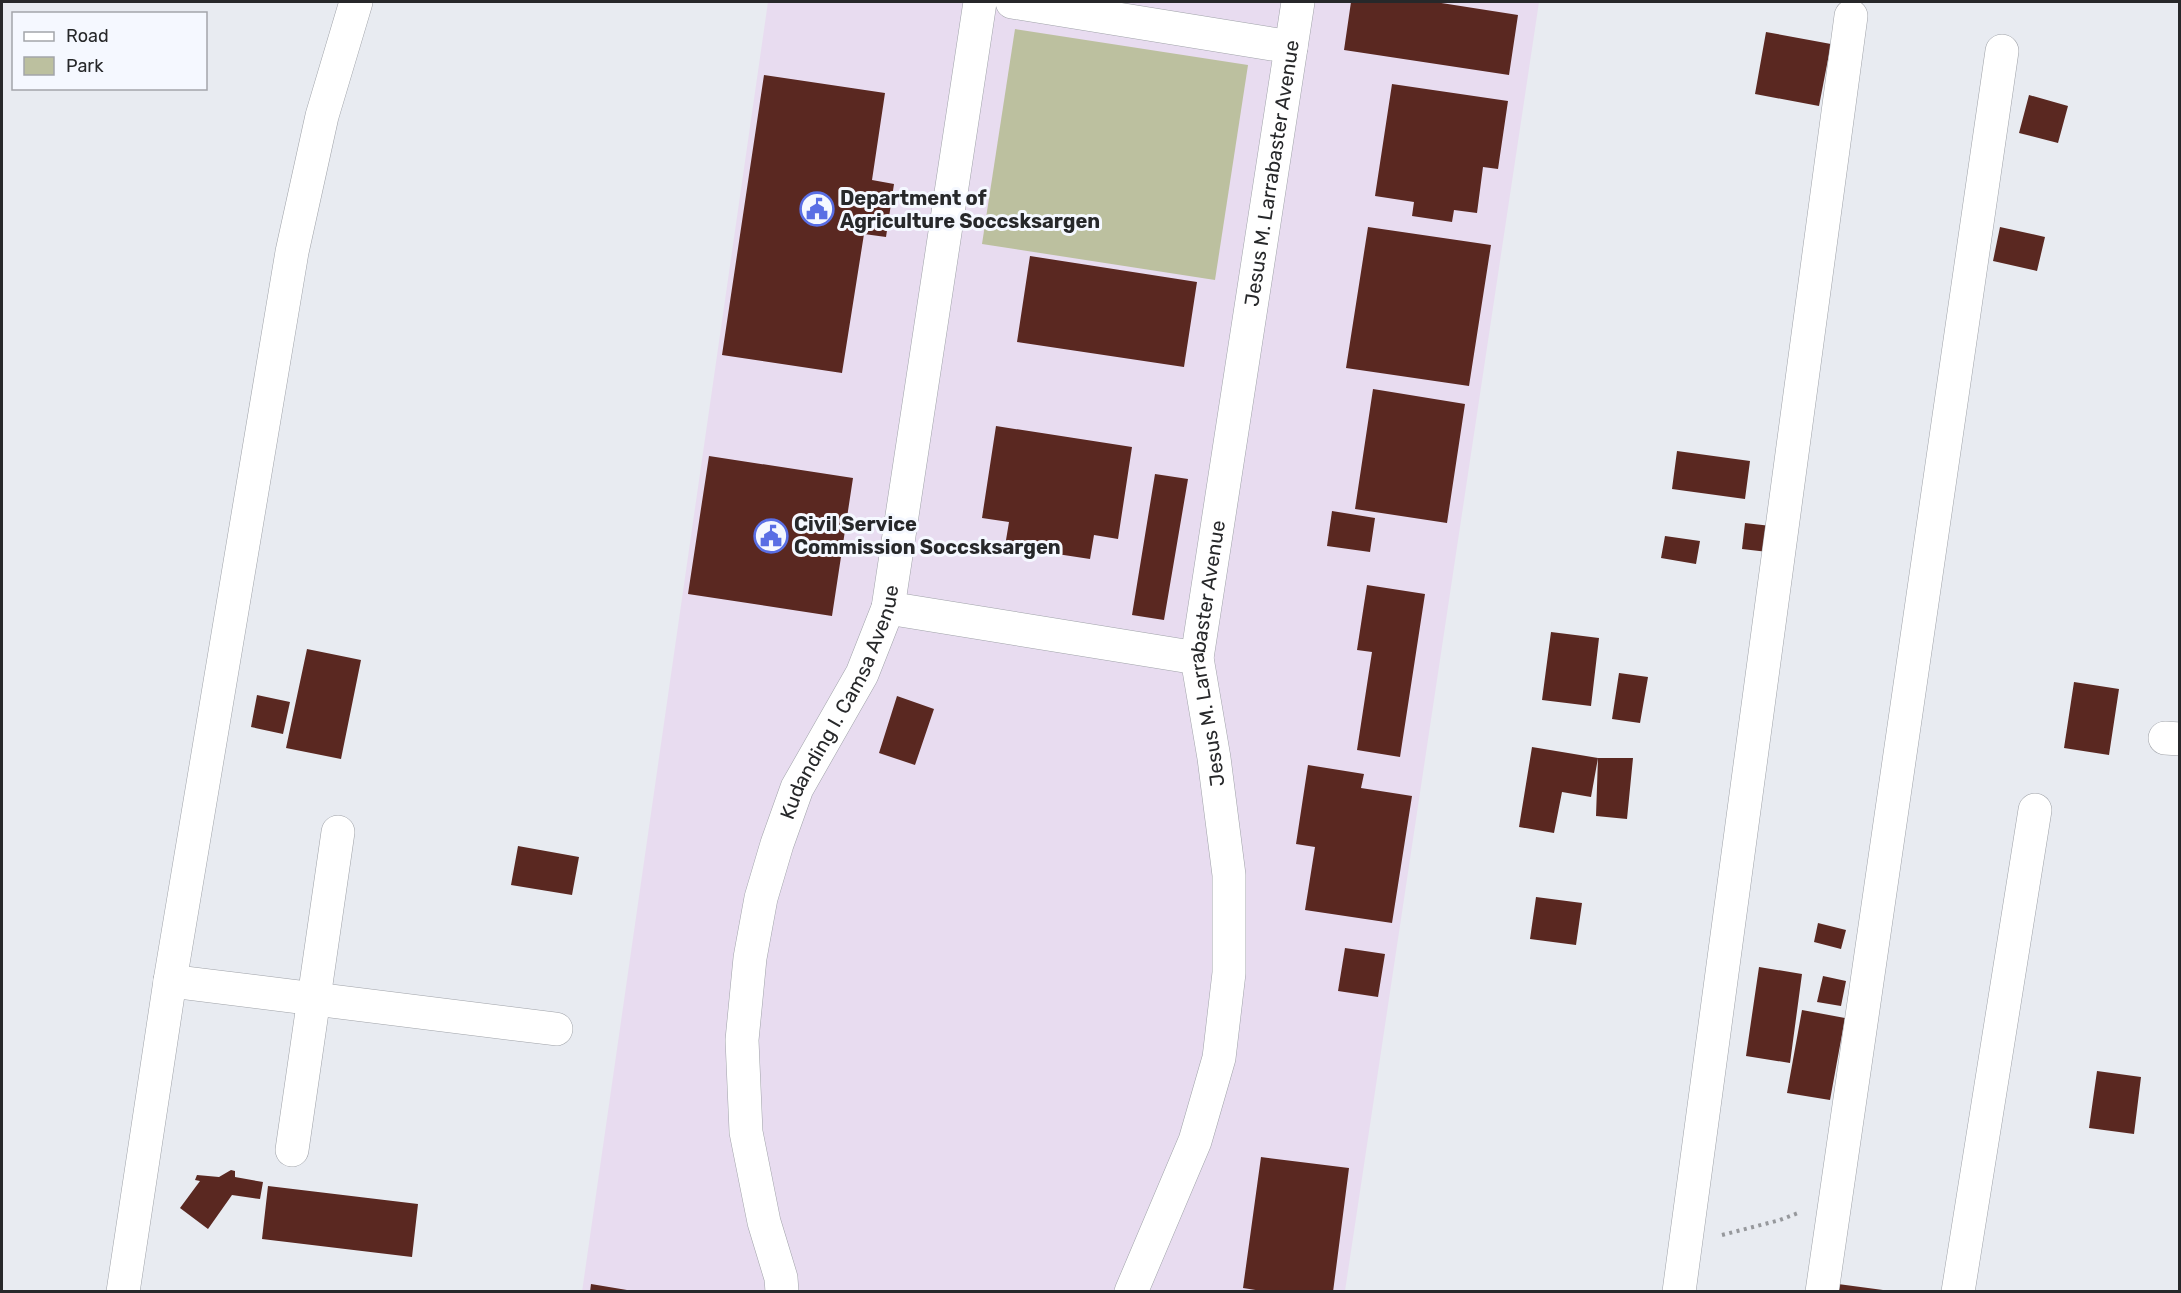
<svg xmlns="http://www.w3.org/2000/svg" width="2181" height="1293" font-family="Rubik,sans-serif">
<rect width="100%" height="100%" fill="#e8ebf1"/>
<path fill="#e8dcf0" d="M768,2H1539L1345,1291L582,1292Z"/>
<path fill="#bcc09f" d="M1015,29L1248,65L1215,280L982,244Z"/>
<path fill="#5a2821" d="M1351,2H1435L1518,15L1509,75L1344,50Z
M1766,32L1831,44L1819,106L1755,94Z
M764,75L885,93L872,180L894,184L886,237L864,234L842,373L722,355Z
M1392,84L1508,101L1498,169L1483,167L1477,213L1454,210L1452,222L1412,216L1414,202L1375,196Z
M2029,95L2068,106L2058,143L2019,133Z
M1368,227L1491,245L1469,386L1346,368Z
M2000,227L2045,237L2037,271L1993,261Z
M1030,256L1197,282L1184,367L1017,342Z
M1373,389L1465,404L1447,523L1355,509Z
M996,426L1132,447L1118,539L1094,535L1090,559L1005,546L1009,522L982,518Z
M1677,451L1750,461L1745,499L1672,489Z
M709,456L853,478L832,616L688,594Z
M1155,474L1188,479L1164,620L1132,615Z
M1332,511L1375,518L1370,552L1327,546Z
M1745,523L1771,526L1768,552L1742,549Z
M1665,536L1700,541L1696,564L1661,558Z
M1367,585L1425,594L1400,757L1357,750L1372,652L1357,650Z
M1551,632L1599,638L1591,706L1542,700Z
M307,649L361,660L341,759L286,748Z
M1619,673L1648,677L1640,723L1612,719Z
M2074,682L2119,689L2109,755L2064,748Z
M257,695L290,702L283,734L251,727Z
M897,696L934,709L915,765L879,753Z
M1532,747L1598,758L1591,797L1562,792L1554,833L1519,827Z
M1598,758H1633L1627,819L1596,816Z
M1308,765L1364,774L1361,788L1412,796L1392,923L1305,910L1315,847L1296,844Z
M518,846L579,857L572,895L511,885Z
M1536,897L1582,903L1576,945L1530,939Z
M1818,923L1846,930L1841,949L1814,942Z
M1345,948L1385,954L1378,997L1338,991Z
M1759,967L1802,974L1790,1063L1746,1056Z
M1823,976L1846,981L1841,1006L1817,1002Z
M1802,1010L1845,1018L1830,1100L1787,1093Z
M2097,1071L2141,1077L2134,1134L2089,1128Z
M1261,1157L1349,1168L1333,1292H1268L1243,1288Z
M231,1170L235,1171V1177L263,1182L260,1199L232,1195L208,1229L180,1208L200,1181L195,1180L197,1175L219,1177Z
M268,1186L418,1204L412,1257L262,1239Z
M591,1284L627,1290V1292H590Z
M1838,1284L1883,1290V1292H1837Z"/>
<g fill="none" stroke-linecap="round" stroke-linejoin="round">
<defs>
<g id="minor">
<path d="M1012,2L1291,47"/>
<path d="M888,608L1197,658"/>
<path d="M2165,738L2180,739"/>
<path d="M170,981L556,1029"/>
<path d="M292,1150L338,832"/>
<path d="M123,1292L170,981L292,252L322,116L356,2"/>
<path id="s1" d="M782,1292L781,1278L764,1222L746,1132L742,1040L750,958L761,898L777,844L797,788L862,674L888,608L980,2"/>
<path id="s2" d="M1131,1292L1195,1141L1219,1058L1229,973V875L1214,758L1197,658L1298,2"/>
<path d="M1679,1292L1851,16"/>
<path d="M1822,1292L2002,51"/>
<path d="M1958,1292L2035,810"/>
</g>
</defs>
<use href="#minor" stroke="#9fa2a8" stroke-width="34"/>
<path stroke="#96989c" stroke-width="4" stroke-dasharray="3 4.5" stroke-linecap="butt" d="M1722,1235L1780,1220L1798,1213"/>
<use href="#minor" stroke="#fff" stroke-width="33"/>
</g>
<defs>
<symbol id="civic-ring" viewBox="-11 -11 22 22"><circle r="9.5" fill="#f5f8ff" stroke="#596ee4" stroke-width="1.5"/><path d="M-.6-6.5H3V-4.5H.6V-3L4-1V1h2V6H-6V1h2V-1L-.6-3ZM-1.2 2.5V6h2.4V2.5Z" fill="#596ee4"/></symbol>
</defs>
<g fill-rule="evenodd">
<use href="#civic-ring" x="798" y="190" width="38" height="38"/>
<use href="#civic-ring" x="752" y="517" width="38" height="38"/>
</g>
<g text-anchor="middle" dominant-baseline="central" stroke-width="6" stroke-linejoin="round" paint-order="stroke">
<g font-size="20" fill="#27282a" stroke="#f5f8ff">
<text stroke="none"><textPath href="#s2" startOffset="1144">Jesus M. Larrabaster Avenue</textPath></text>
<text stroke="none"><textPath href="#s2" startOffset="658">Jesus M. Larrabaster Avenue</textPath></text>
<text stroke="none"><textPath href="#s1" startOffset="612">Kudanding I. Camsa Avenue</textPath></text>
</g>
<g font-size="20" font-weight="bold" fill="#27282a" stroke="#f5f8ff" text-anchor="start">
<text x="840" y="198">Department of<tspan x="840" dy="23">Agriculture Soccsksargen</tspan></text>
<text x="794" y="524">Civil Service<tspan x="794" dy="23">Commission Soccsksargen</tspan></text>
</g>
</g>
<rect width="2181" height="1293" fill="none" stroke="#27282a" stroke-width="6"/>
<rect x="12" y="12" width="195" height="78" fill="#f5f8ff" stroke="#a3a5aa" stroke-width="1.5"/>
<rect x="24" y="32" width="30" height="9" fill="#ffffff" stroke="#a3a5aa" stroke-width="1.5"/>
<text x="66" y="42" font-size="18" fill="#27282a">Road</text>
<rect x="24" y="57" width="30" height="18" fill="#bcc09f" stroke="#a3a5aa" stroke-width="1.5"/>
<text x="66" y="72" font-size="18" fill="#27282a">Park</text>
</svg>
